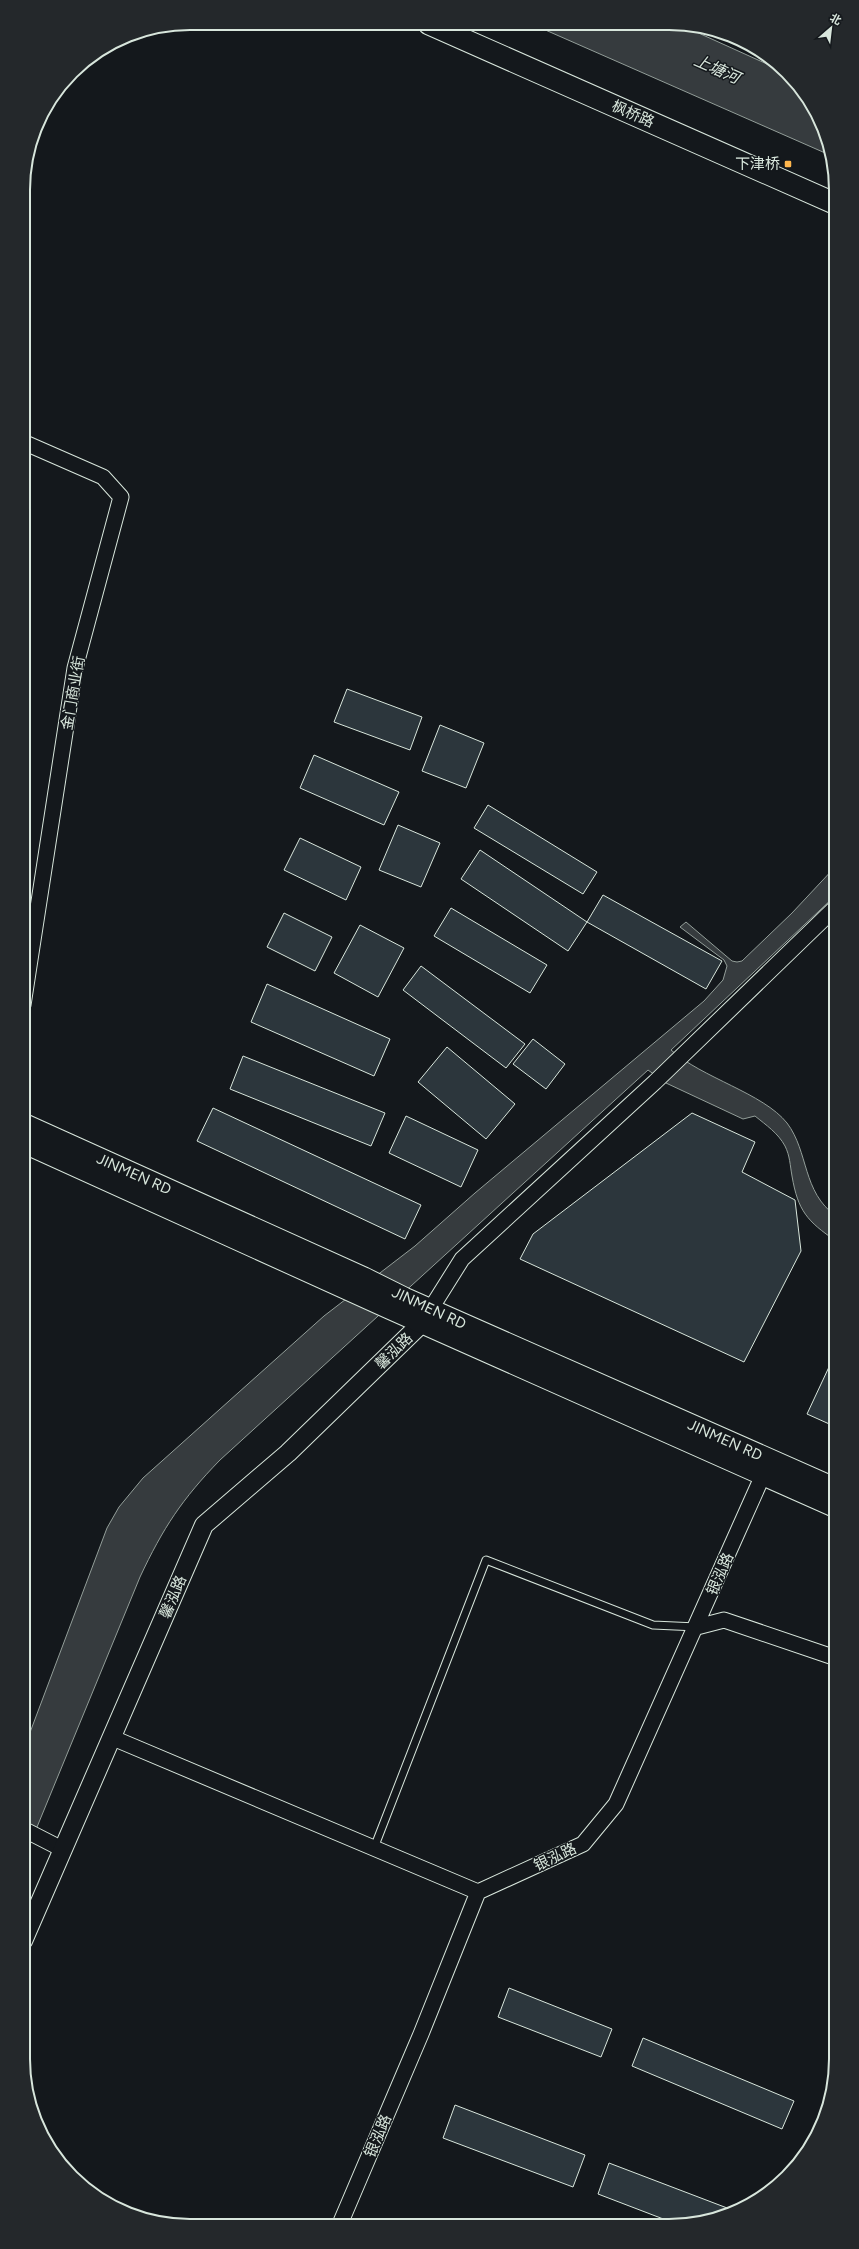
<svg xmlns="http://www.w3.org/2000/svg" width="859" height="2249" font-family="Figtree,'Noto Sans SC',sans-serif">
<rect width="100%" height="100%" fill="#14181c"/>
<path fill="#363b3e" stroke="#939e99" d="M534,25L683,26L789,74L814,107L830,147L832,156Z
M836,866V895L671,1050C702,1078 763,1093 787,1123C809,1152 802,1192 836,1216V1241C807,1221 798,1211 792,1176C790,1165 790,1156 785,1146C778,1133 766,1125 755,1116L743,1119L666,1083L648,1070L220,1460C182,1499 163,1528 140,1577L23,1861V1751L107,1528L119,1507L143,1478L324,1316L415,1246L475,1193L704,1001L723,980L727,966L724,960L680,927L686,922L732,961L737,962L742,961L792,913Z"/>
<path fill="#2c363c" stroke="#d8e6dc" d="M347,689L422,717L410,750L334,722Z
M440,725L484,743L466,788L422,771Z
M314,755L399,792L384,825L300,788Z
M488,805L597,872L583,894L474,828Z
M398,825L440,843L421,887L379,870Z
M300,838L361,867L346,900L284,870Z
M480,850L587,922L568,951L461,879Z
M603,895L722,961L706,989L587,922Z
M451,908L547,965L530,993L434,936Z
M284,913L332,937L315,971L267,947Z
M360,925L404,948L378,997L334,973Z
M421,966L525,1044L506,1068L403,990Z
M267,984L390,1039L374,1076L251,1022Z
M533,1039L565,1064L546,1089L513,1064Z
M447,1047L515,1104L486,1139L418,1082Z
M243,1056L385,1113L371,1146L230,1089Z
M213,1108L421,1205L405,1239L197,1141Z
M692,1113L755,1142L742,1172L795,1200L801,1251L744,1362L520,1259L533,1234Z
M406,1116L478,1150L461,1187L389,1153Z
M836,1352V1427L807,1414Z
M509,1988L612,2029L601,2057L498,2017Z
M643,2038L794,2101L782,2129L632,2066Z
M455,2105L585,2155L573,2187L443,2138Z
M609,2163L735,2211L712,2220L679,2225L598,2194Z"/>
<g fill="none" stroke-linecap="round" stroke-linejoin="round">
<defs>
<path id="service" d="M374,1848L486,1560L653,1625L697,1627"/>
<path id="minor" d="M23,1005L75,668L121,497L103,477L23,442
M425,1318L462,1259L655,1082L836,907
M697,1627L724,1620L836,1658
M113,1738L478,1892
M23,1829L62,1849
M340,2224L421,2034L478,1892L583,1844L616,1804L763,1475"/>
<path id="tertiary" d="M23,1941L204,1525L288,1453L422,1323"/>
<path id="secondary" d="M429,24L836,204
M23,1124L364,1278L404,1298L836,1489
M23,1142L389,1308L836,1507"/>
</defs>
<use href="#service" stroke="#d8e6dc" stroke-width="9"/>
<use href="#minor" stroke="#d8e6dc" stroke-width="17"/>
<use href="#tertiary" stroke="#d8e6dc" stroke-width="20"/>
<use href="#secondary" stroke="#d8e6dc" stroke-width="23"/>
<use href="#service" stroke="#14181c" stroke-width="7"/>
<use href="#minor" stroke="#14181c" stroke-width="15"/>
<use href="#tertiary" stroke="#14181c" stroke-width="18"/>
<use href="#secondary" stroke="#14181c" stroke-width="21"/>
</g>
<rect fill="#ffb74d" stroke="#14181c" stroke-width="1.5" x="784" y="160" width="8" height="8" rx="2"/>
<g text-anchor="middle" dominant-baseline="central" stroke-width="3" stroke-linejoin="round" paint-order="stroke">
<g font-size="15" fill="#d8e6dc" stroke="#14181c">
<text transform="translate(633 114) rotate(24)">枫桥路</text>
<text transform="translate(73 693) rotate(-80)">金门商业街</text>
<text transform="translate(134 1174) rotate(24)">JINMEN RD</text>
<text transform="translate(429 1308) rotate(25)">JINMEN RD</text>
<text transform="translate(394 1351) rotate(-44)">馨泓路</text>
<text transform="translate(725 1440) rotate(24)">JINMEN RD</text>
<text transform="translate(720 1574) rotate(-66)">银泓路</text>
<text transform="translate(173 1597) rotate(-67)">馨泓路</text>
<text transform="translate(555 1857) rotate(-25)">银泓路</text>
<text transform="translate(378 2136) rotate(-67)">银泓路</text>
</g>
<g font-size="15" fill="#d8e6dc" stroke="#14181c" text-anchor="end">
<text x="780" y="164">下津桥</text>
</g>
<g font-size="16" font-style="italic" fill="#d8e6dc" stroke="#14181c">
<text transform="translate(717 69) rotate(24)">上塘河</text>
</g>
</g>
<path d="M0 0H859V2249H0ZM190 30H669A160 160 0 0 1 829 190V2059A160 160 0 0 1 669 2219H190A160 160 0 0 1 30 2059V190A160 160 0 0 1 190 30Z" fill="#24282b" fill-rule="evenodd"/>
<path fill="none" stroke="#d8e6dc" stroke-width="2" d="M190 30H669A160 160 0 0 1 829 190V2059A160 160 0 0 1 669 2219H190A160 160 0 0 1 30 2059V190A160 160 0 0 1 190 30Z"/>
<g transform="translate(831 28) rotate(28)" stroke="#14181c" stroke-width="3" paint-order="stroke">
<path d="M0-3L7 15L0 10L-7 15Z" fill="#d8e6dc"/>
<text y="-6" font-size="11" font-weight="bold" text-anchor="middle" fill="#d8e6dc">北</text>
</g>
</svg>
